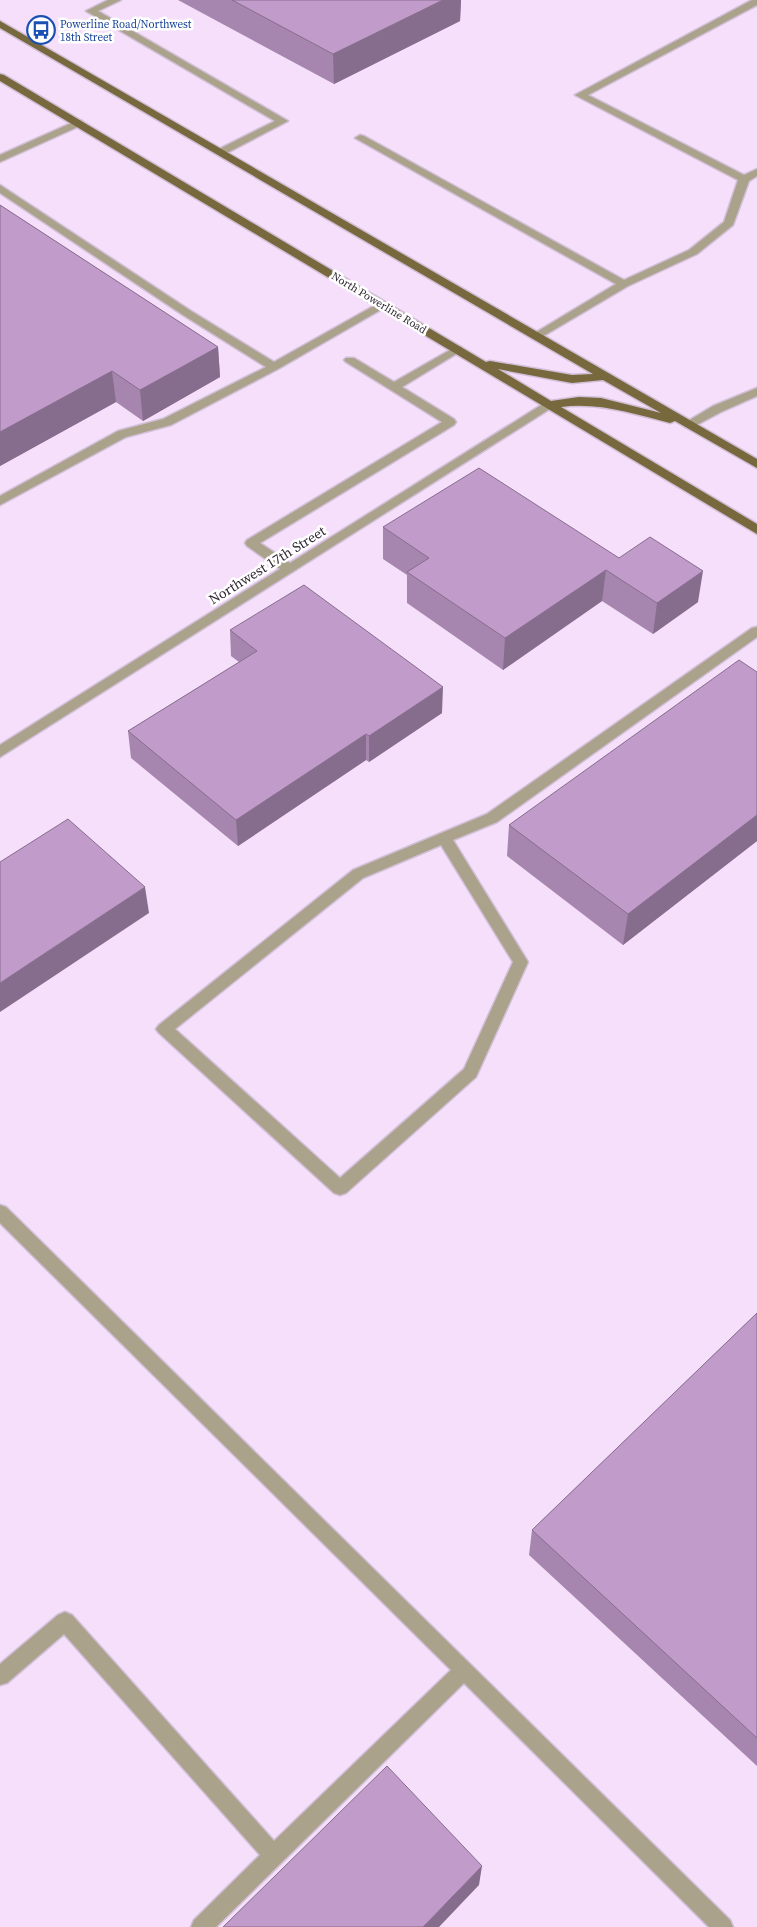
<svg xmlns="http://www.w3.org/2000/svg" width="757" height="1927" font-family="'Source Serif 4',serif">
<rect width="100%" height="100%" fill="#f5dffb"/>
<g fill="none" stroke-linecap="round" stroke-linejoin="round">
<defs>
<path id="minor" d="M108,0H121L98,11L288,121L225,154H217L216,152L217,150L275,121L86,11Z
M752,0H757V5L588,95L744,175L757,169V176L749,181L733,225L697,254L628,286L540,338L536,339L530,336L616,284L355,138L360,135L364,136L624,280L689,250L724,222L738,180L575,95Z
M78,120L82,121V125L0,162V155Z
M0,185L191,311L274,362L379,303H387L389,305L278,369L171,425L126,437L0,505V496L118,431L163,419L266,367L183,315L0,193Z
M457,346L461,347L463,349L461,351L402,387L454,419L456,422L454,425L260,543L290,563L546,402H554L556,405L0,757V745L280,569L247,546L245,543L247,540L442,422L346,362L344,360L346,358H354L394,382Z
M757,388V396L721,412L693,427H685L683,424L713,406Z
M757,627V637L497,822L453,840L528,962L476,1077L346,1193L340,1195L334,1193L159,1033L156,1029L159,1025L353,870L487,814L752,628ZM441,845L513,962L464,1069L340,1178L175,1029L363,878Z
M0,1205L6,1207L730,1920L733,1927H709L464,1683L216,1927H191L194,1920L260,1855L64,1634L7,1683L0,1685V1664L58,1615L65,1612L72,1615L274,1841L451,1670L0,1223Z"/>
<path id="major" d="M0,21L757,459V468L675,421L670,423C634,414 599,402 561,407L757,524V534L0,81V74L4,75L486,362L490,361L572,375L593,374L0,28ZM498,369L572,383L603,380L661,413L601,398L579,397L551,401Z"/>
</defs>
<use href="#minor" stroke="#d1bed7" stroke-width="3"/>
<use href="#major" stroke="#d1bed7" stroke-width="3"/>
<use href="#minor" fill="#aba28b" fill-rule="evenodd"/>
<use href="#major" fill="#78683d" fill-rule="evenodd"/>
</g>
<path fill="#a686ae" d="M178,0H461L460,21L334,84Z
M0,205L218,347L220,377L143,421L116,402L0,466Z
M383,527L619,558L698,602L653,634L602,601L503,670L407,603V575L383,559Z
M230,630L442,713L369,762L366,760L238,846L131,758L128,731L239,662L231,656Z
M757,672V841L623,945L507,856L509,825Z
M757,1313V1766L529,1555L532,1530Z"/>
<path fill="#876d8d" d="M443,0H461L460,21L334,84L333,54Z
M218,347L220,377L143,421L140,390Z
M112,371L116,402L0,466V432Z
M606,570L602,601L503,670L505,638Z
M703,571L698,602L653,634L657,603Z
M443,687L442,713L369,762V736Z
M366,734V760L238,846L236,820Z
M757,815V841L623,945L628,914Z
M145,887L149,913L0,1012V983Z
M482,1866L479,1885L439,1927H423Z"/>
<path fill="#c19cca" stroke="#876d8d" d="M232,0H443L333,54Z
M0,205L218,347L140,390L112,371L0,432Z
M479,468L619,558L650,537L703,571L657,603L606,570L505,638L407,572L429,558L383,527Z
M304,585L443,687L369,736L366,734L236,820L128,731L257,651L230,630Z
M739,660L757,672V815L628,914L509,825Z
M68,819L145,887L0,983V862Z
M757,1313V1738L532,1530Z
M387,1766L482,1866L423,1927H223Z"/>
<defs>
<symbol id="bus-ring" viewBox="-11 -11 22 22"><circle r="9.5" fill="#fff" stroke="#1a4fb4" stroke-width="1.5"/><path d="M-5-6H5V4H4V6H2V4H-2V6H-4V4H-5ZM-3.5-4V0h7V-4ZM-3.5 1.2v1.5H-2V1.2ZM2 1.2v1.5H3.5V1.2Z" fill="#1a4fb4"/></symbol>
</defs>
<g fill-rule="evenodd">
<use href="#bus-ring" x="25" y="14" width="32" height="32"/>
</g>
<g text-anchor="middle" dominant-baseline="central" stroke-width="5" stroke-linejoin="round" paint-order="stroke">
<g font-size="11" fill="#164399" stroke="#fff" text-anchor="start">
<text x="60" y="24">Powerline Road/Northwest<tspan x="60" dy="13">18th Street</tspan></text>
</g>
<g font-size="11" fill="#2f2731" stroke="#fff">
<text transform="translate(379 303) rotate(31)">North Powerline Road</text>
</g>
<g font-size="14" fill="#2f2731" stroke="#fff">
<text transform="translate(267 565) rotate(-32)">Northwest 17th Street</text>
</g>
</g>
</svg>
